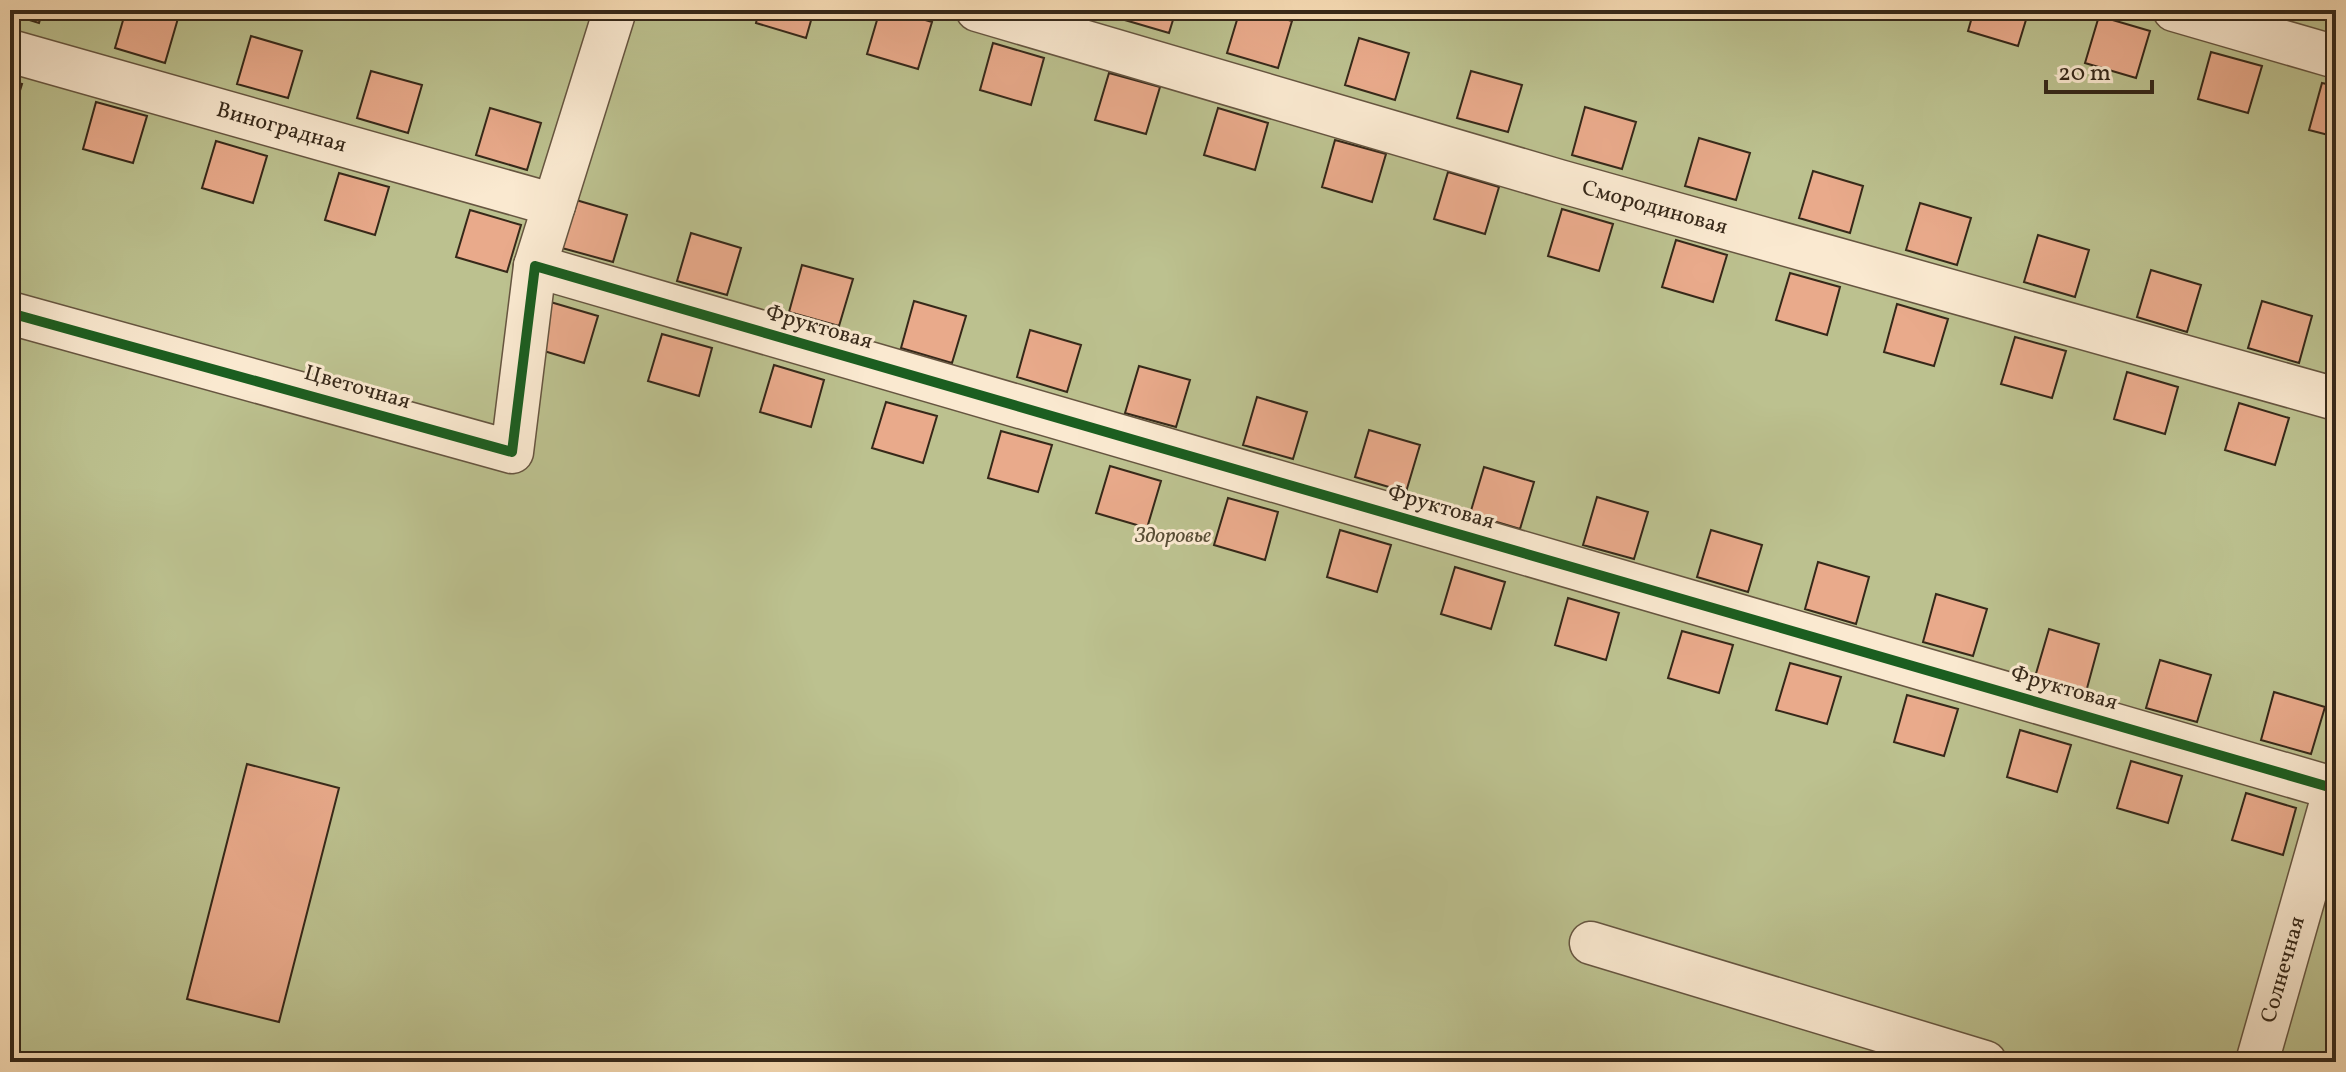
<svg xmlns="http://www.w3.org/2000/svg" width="2346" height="1072" font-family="Vollkorn,serif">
<rect width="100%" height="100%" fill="#f8ddb6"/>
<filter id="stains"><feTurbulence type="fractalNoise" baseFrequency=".0025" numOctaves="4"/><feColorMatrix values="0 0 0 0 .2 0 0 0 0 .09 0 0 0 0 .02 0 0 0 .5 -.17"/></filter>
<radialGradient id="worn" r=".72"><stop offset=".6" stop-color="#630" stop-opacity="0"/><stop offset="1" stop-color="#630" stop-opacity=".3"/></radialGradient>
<path fill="#bcc18f" stroke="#797454" stroke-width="2" d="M10,10H2336V1062H10Z"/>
<path fill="#e9aa8b" stroke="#362819" stroke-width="2" d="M10,10H43L39,23L10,14Z
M126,10H160L179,15L165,63L115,48Z
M759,10H814L806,38L756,23Z
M880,10H892L932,22L918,69L867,54Z
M1121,10H1176L1169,33L1118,18Z
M1240,10H1254L1292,21L1278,68L1227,53Z
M1974,10H2029L2018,46L1968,31Z
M2099,16L2150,31L2136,78L2085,63Z
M251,36L302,51L288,98L237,84Z
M1359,38L1409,53L1395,100L1345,85Z
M993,43L1044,58L1031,105L980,90Z
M2211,52L2262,66L2248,113L2198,99Z
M371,71L422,85L408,133L357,118Z
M1471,71L1522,85L1508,132L1457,118Z
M1109,73L1160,87L1146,134L1095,120Z
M10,81L22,84L10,123Z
M2322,83L2336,86V137L2309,130Z
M96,102L147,116L133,163L83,149Z
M1585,107L1636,122L1622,169L1572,155Z
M490,108L541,123L527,170L476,155Z
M1218,108L1268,123L1255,170L1204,155Z
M1699,138L1750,153L1736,200L1685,186Z
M1335,140L1386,154L1372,202L1322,187Z
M216,141L267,156L253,203L202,188Z
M1813,171L1863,186L1850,233L1799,218Z
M1448,172L1499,187L1485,234L1434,219Z
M339,173L389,187L375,235L325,220Z
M576,200L627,215L613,262L562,248Z
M1920,203L1971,218L1957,265L1906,250Z
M1562,209L1613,224L1599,271L1548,256Z
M470,210L521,225L507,272L456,257Z
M691,233L741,248L727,295L677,281Z
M2038,235L2089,250L2075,297L2024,282Z
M1676,240L1727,255L1713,302L1662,287Z
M802,265L853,279L839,326L789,312Z
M2151,270L2201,285L2187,332L2137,317Z
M1790,273L1840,287L1827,335L1776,320Z
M547,301L598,316L584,363L534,348Z
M914,301L966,316L952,363L901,348Z
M2262,301L2312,316L2299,363L2248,348Z
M1897,304L1948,319L1934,366L1884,352Z
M1030,330L1081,345L1067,392L1017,377Z
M662,334L712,348L699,396L648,381Z
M2015,337L2066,351L2052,398L2001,384Z
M774,365L824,380L811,427L760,412Z
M1139,366L1190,380L1176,427L1125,413Z
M2127,372L2178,387L2165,434L2114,419Z
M1257,397L1307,412L1293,459L1243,445Z
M886,402L937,416L923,463L872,448Z
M2239,403L2289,418L2275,465L2225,450Z
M1369,430L1420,445L1406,492L1355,477Z
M1001,431L1052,445L1038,492L988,478Z
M1110,466L1161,481L1147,528L1096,513Z
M1484,467L1534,482L1520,529L1470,514Z
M1597,497L1648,512L1634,559L1583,545Z
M1228,498L1278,512L1265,560L1214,545Z
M1340,530L1391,545L1377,592L1327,577Z
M1711,530L1762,545L1748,592L1697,577Z
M1818,562L1869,577L1856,624L1805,609Z
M1455,567L1505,582L1491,629L1441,614Z
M1936,594L1987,609L1973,656L1923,642Z
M1568,598L1619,613L1606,660L1555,645Z
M2049,629L2099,644L2086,692L2035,677Z
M1682,631L1733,645L1719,693L1668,678Z
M2160,660L2211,675L2197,722L2146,708Z
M1790,663L1841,677L1827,724L1776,710Z
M2274,692L2325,707L2311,754L2261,740Z
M1907,695L1958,709L1944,756L1894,742Z
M2020,730L2071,745L2057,792L2007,777Z
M2131,761L2182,776L2168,823L2117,808Z
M247,764L339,788L279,1022L187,999Z
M2246,793L2296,808L2283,855L2232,840Z"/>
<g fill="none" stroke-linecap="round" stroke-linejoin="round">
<defs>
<g id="minor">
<path id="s1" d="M977,10L1559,181L2336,399"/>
<path d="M2174,10L2336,57"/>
<path id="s2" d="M10,51L554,205"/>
<path d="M535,266L2336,789"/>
<path d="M10,313L512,452L535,266L615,10"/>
<path d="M1591,943L1985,1062"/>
<path id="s3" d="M2257,1062L2336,785"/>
</g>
</defs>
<use href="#minor" stroke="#665540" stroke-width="45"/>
<use href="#minor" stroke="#fae9d0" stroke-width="42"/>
<defs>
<path id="cycleway" d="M10,313L512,452L535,266L2336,789"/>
</defs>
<use href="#cycleway" stroke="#fae9d0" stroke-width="15"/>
<use href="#cycleway" stroke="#1b5e20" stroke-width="10"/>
</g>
<g text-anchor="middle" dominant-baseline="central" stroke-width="6" stroke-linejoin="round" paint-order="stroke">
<g font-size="22" fill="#362819" stroke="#fae9d0">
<text stroke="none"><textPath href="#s2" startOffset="282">Виноградная</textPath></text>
<text stroke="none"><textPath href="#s1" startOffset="706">Смородиновая</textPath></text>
<text transform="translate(819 328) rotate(16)">Фруктовая</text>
<text transform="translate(357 388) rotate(16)">Цветочная</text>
<text transform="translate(1441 508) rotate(16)">Фруктовая</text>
<text transform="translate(2064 689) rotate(16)">Фруктовая</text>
<text stroke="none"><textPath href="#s3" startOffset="96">Солнечная</textPath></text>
</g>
<g font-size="22" font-style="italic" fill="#584e36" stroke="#fae9d0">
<text x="1173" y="536">Здоровье</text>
</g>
</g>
<rect width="2346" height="1072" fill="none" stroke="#f8ddb6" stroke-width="40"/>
<rect x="12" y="12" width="2322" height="1048" fill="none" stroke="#362819" stroke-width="4"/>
<rect x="20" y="20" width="2306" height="1032" fill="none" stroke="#362819" stroke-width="2"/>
<path d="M2046 80v12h106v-12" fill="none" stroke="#362819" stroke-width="4"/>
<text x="2058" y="80" font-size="24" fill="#362819" stroke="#fae9d0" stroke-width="6" paint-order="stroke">20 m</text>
<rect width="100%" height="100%" filter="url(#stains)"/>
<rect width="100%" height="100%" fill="url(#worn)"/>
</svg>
